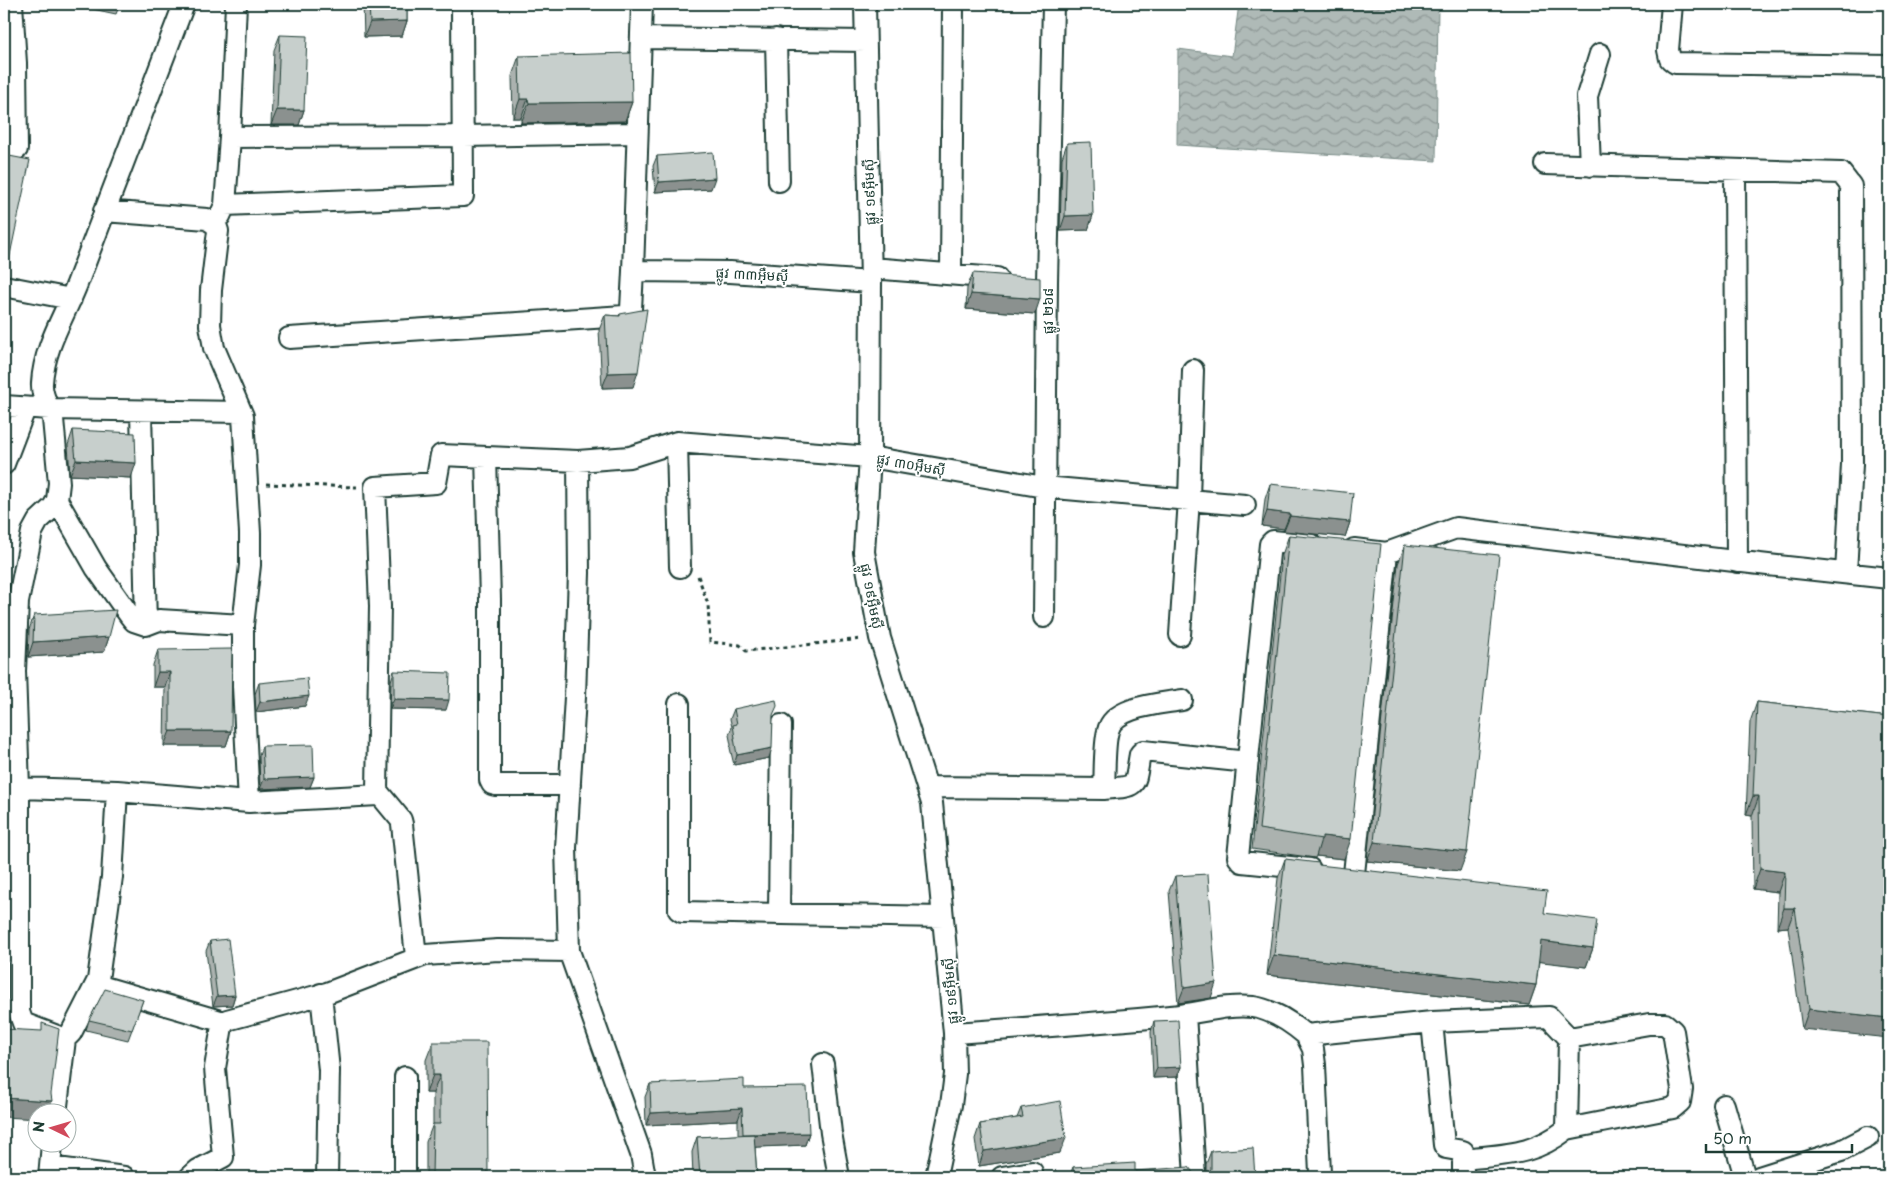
<svg xmlns="http://www.w3.org/2000/svg" width="1893" height="1181" font-family="'Playpen Sans','Noto Sans Khmer',sans-serif">
<defs>
<pattern id="water-waves" width="16" height="10" patternUnits="userSpaceOnUse" patternTransform="scale(1.25)"><rect width="16" height="10" fill="#afbab7"/><path d="M0 5q4-4 8 0t8 0" fill="none" stroke="#8e9896"/></pattern>
</defs>
<rect width="100%" height="100%" fill="#fff"/>
<filter id="ink" filterUnits="userSpaceOnUse"><feTurbulence type="fractalNoise" baseFrequency=".02" numOctaves="2"/><feDisplacementMap in="SourceGraphic" scale="10" xChannelSelector="R" yChannelSelector="G"/><feConvolveMatrix kernelMatrix="1 2 1 2 8 2 1 2 1" color-interpolation-filters="sRGB"/></filter>
<g filter="url(#ink)">
<path fill="url(#water-waves)" stroke="#758883" d="M1239,4H1438L1436,161L1177,145L1178,49L1232,56Z"/>
<g fill="none" stroke-linecap="round" stroke-linejoin="round">
<defs>
<path id="minor" d="M12,4L16,63L17,149
M865,4L871,282L870,457L864,552L880,638L932,803L954,1033L955,1074L951,1105L936,1177
M1672,4L1668,50L1670,59L1675,63L1889,66
M641,38L865,41
M776,39L779,181
M230,137L464,136L637,133
M1545,164L1841,173L1851,186L1852,464L1846,573
M1590,166L1587,96L1600,54
M1735,170L1737,562
M225,205L463,196L462,4
M104,211L207,219L216,225L218,231L211,290L210,325L214,348L243,416L250,533V565L243,625V686L249,802
M220,216L225,205L230,137L236,4
M871,268L997,278
M633,271L730,272L871,282
M951,274L953,4
M4,286L71,299
M289,338L624,316L629,314L631,309L633,271L642,4
M4,406L50,409L241,412
M141,411L146,625
M677,442L680,567
M486,457L490,599V780L492,784L496,785H570
M578,461L579,573L575,697L566,848L569,951L641,1154L645,1177
M4,464L25,409
M57,500L96,568L130,616L134,621L146,625L159,620L243,625
M1354,549L1387,553L1456,528L1768,565L1889,578
M1044,617L1047,282L1053,4
M1180,635L1189,499L1193,370
M679,704V910L682,912L943,917
M927,787L1104,789C1139,786 1134,788 1140,754L1143,751L1248,762
M19,788L117,791L249,802L378,795
M1104,789C1105,773 1104,745 1108,731C1113,706 1161,704 1182,700
M1310,869L1242,862L1238,857L1270,544L1273,541L1312,545
M1354,874L1387,553
M779,914L781,725
M416,957L402,824L401,820L377,791L380,606L375,487L436,483L441,455L578,461L630,457L677,442L870,457L1044,487L1245,505
M97,985L224,1022
M321,994L329,1070L327,1177
M1185,1014L1195,1177
M1432,1022L1444,1145L1446,1148L1463,1151V1177
M954,1033C1026,1028 1098,1023 1170,1016C1199,1014 1224,1004 1253,1007C1273,1010 1292,1023 1306,1035L1432,1022L1549,1017L1569,1038L1567,1129C1532,1156 1506,1154 1464,1159
M1306,1035L1313,1049L1315,1065L1320,1173
M65,1039L23,1023L19,1012V788L15,671L18,602L32,532L38,521L53,507L57,500L59,483L53,419C49,406 41,397 42,383C44,347 64,317 77,284C112,190 148,97 184,4
M823,1064L831,1133L839,1177
M1724,1105L1745,1177
M56,1114L65,1039L71,1033L98,980L112,877L117,791
M1567,1129L1673,1108L1680,1102L1682,1089L1673,1031L1665,1024H1649L1569,1038
M50,1167L124,1177
M49,1177L52,1144
M190,1177L198,1170L223,1157L215,1068L222,1026L227,1020L327,993L425,955L498,950L569,951
M405,1177V1077
M1002,1177L1032,1172
M1759,1177L1841,1151L1868,1137"/>
</defs>
<use href="#minor" stroke="#1f3d34" stroke-width="24"/>
<path stroke="#1f3d34" stroke-width="3" stroke-dasharray="4 4" stroke-linecap="butt" d="M266,484L357,487
M698,576L708,604L710,642L740,645L746,651L862,639"/>
<use href="#minor" stroke="#fff" stroke-width="20"/>
</g>
<path fill="#abb2af" stroke="#1f3d34" d="M69,4H120L116,14Z
M363,4H407V21L402,36L364,37Z
M280,35L304,110L299,125H271L274,50Z
M519,56L632,102L625,121L521,123V118H513L512,76Z
M1067,143L1093,215L1088,230L1060,231L1062,158Z
M657,156L711,189L655,192L653,166Z
M973,273L1035,314L966,309L967,288Z
M620,314L633,387L602,388L599,330L605,315L619,316Z
M73,430L131,478L70,475L68,445Z
M1270,484L1350,522L1345,537L1284,531V529L1262,526L1265,499Z
M1289,535L1344,859L1316,856L1315,858L1252,849L1282,555Z
M1405,545L1460,871L1367,861L1398,564Z
M34,615L109,637L104,652L28,657L29,630Z
M158,650L231,731L226,746H164L165,687H153V665Z
M394,671L446,710L390,709L391,681Z
M259,683L305,706L256,712L255,694Z
M1757,702L1889,717V907H1888L1802,1029L1788,927L1777,928L1778,892L1753,889L1752,816L1746,815L1750,722Z
M734,709L773,718L769,758L734,765L730,748L731,745L729,735L732,727L730,719Z
M262,746L314,777L310,787L260,789L259,756Z
M1285,859L1319,865L1544,913L1593,948L1586,967L1539,961L1536,985L1529,1005L1267,975L1278,878Z
M1175,876L1211,998L1178,1003L1169,891Z
M210,941L235,995L232,1005L213,1006L206,951Z
M143,1000L128,1040L86,1030L89,1020Z
M1154,1021L1181,1067L1177,1077L1153,1078L1151,1032Z
M433,1042L488,1177H528H426V1142L433,1124V1093H426V1060Z
M650,1084L744,1088L809,1133L805,1145L755,1147L757,1177H693L692,1152L697,1137L738,1135V1120L646,1125L645,1097Z
M1021,1108L1060,1153L979,1166L975,1139L980,1124L1017,1118Z
M1211,1151L1255,1177H1069L1073,1167L1194,1174L1201,1176L1206,1174V1164Z"/>
<path fill="#8b918f" stroke="#1f3d34" d="M407,21L402,36L364,37L370,22Z
M520,99H528L521,118H513Z
M632,102L625,121L521,123L529,103Z
M277,110H304L299,125H271Z
M715,178L711,189L655,192L659,182Z
M1093,215L1088,230L1060,231L1065,216Z
M10,255L4,273V260L5,257Z
M971,294L1040,299L1035,314L966,309Z
M638,372L633,387L602,388L608,373Z
M76,460L136,463L131,478L70,475Z
M1267,511L1290,514L1284,529L1262,526Z
M1290,516L1350,522L1345,537L1284,531Z
M109,637L104,652L28,657L33,642Z
M158,672H170L165,687H153Z
M309,696L305,706L256,712L260,702Z
M394,699L449,700L446,710L390,709Z
M170,731H231L226,746H164Z
M772,748L769,758L734,765L737,755Z
M314,777L310,787L260,789L264,779Z
M1753,796H1759L1752,816L1746,815Z
M1322,836L1351,839L1344,859L1316,856Z
M1374,842L1467,852L1460,871L1367,861Z
M1760,869L1785,872L1778,892L1753,889Z
M1885,886H1889V907L1878,905Z
M1784,908H1795L1788,927L1777,928Z
M1541,941L1593,948L1586,967L1534,961Z
M1274,955L1536,985L1529,1005L1267,975Z
M1216,983L1211,998L1178,1003L1184,988Z
M235,995L232,1005L213,1006L217,996Z
M1809,1009L1889,1018V1038L1802,1029Z
M1181,1067L1177,1077L1153,1078L1157,1068Z
M433,1075H440L433,1093H426Z
M4,1098L52,1101L48,1114H38V1119L4,1117Z
M742,1108L738,1120L646,1125L651,1113Z
M809,1133L805,1145L739,1148L744,1135Z
M1066,1138L1060,1153L979,1166L984,1151Z"/>
<path fill="#c7cfcc" stroke="#1f3d34" d="M369,4H407V21L370,22Z
M280,35L307,36L304,110H277Z
M631,53L632,102L529,103L528,99H520L519,56Z
M1091,142L1093,215L1065,216L1067,143Z
M713,152L715,178L659,182L657,156Z
M4,155L30,160L10,255L5,257L4,256Z
M973,273L1040,278V299L971,294Z
M647,309L638,372L608,373L605,315L620,316V314Z
M73,430L135,433L136,463L76,460Z
M1270,484L1353,493L1350,522L1290,516V514L1267,511Z
M1289,535L1381,544L1351,839L1322,836V839L1259,829Z
M1405,545L1499,555L1467,852L1374,842Z
M116,610L109,637L33,642L34,615Z
M232,649L231,731H170V672H158V650Z
M394,671L450,673L449,700L394,699Z
M307,678L309,696L260,702L259,683Z
M776,700L777,706L773,715L772,748L737,755L734,738H735L733,725L737,724L734,709Z
M1757,702L1889,717V886H1885L1889,913V1018L1809,1009L1795,908H1784L1785,872L1760,869L1759,796H1753Z
M313,745L314,777L264,779L262,746Z
M1285,859L1319,863V865L1547,891L1544,913L1597,920L1593,948L1541,941L1536,985L1274,955Z
M1208,874L1216,983L1184,988L1175,876Z
M228,939L235,995L217,996L210,941Z
M105,989L143,1000L132,1030L89,1020Z
M1178,1020L1181,1067L1157,1068L1154,1021Z
M42,1023L59,1029L51,1094L52,1101L4,1098V1029L42,1031Z
M433,1042H487L488,1177H528H438L432,1176L433,1124H440V1075H433Z
M744,1079V1088L807,1087L809,1133L743,1134L742,1108L651,1113L650,1084Z
M1060,1101L1066,1138L984,1151L980,1124L1023,1117L1021,1108Z
M754,1134L757,1177H700L697,1137Z
M1253,1148L1255,1177H1074L1073,1167L1135,1163V1171L1189,1167L1194,1174L1201,1176L1207,1174L1211,1169V1151Z
M583,1174H647V1177H583Z"/>
</g>
<g text-anchor="middle" dominant-baseline="central" stroke-width="4" stroke-linejoin="round" paint-order="stroke">
<g font-size="14" fill="#1f3d34" stroke="#fff">
<text transform="translate(869 192) rotate(-92)">ផ្លូវ ១៩អ៊ឹមស៊ី</text>
<text transform="translate(752 274) rotate(3)">ផ្លូវ ៣៣អ៊ឹមស៊ី</text>
<text transform="translate(1047 311) rotate(-90)">ផ្លូវ ២៦៨</text>
<text transform="translate(911 464) rotate(10)">ផ្លូវ ៣០អ៊ឹមស៊ី</text>
<text transform="translate(872 596) rotate(79)">ផ្លូវ ១៩អ៊ឹមស៊ី</text>
<text transform="translate(950 991) rotate(-95)">ផ្លូវ ១៩អ៊ឹមស៊ី</text>
</g>
</g>
<rect width="1893" height="1181" fill="none" stroke="#fff" stroke-width="20"/>
<rect x="10" y="10" width="1873" height="1161" fill="none" stroke="#1f3d34" stroke-width="2" filter="url(#ink)"/>
<g transform="translate(52 1128) rotate(275)"><circle r="24" fill="#ffffff" stroke="#a5b1ae"/>
<path d="M0-4L9 19L0 12L-9 19Z" fill="#d1495b"/>
<text y="-8" font-size="14" font-weight="bold" text-anchor="middle" fill="#1f3d34">N</text>
</g>
<path d="M1706 1144v8h146v-8" fill="none" stroke="#1f3d34" stroke-width="2.5"/>
<text x="1713" y="1144" font-size="15" fill="#1f3d34" stroke="#ffffff" stroke-width="4" paint-order="stroke">50 m</text>
</svg>
